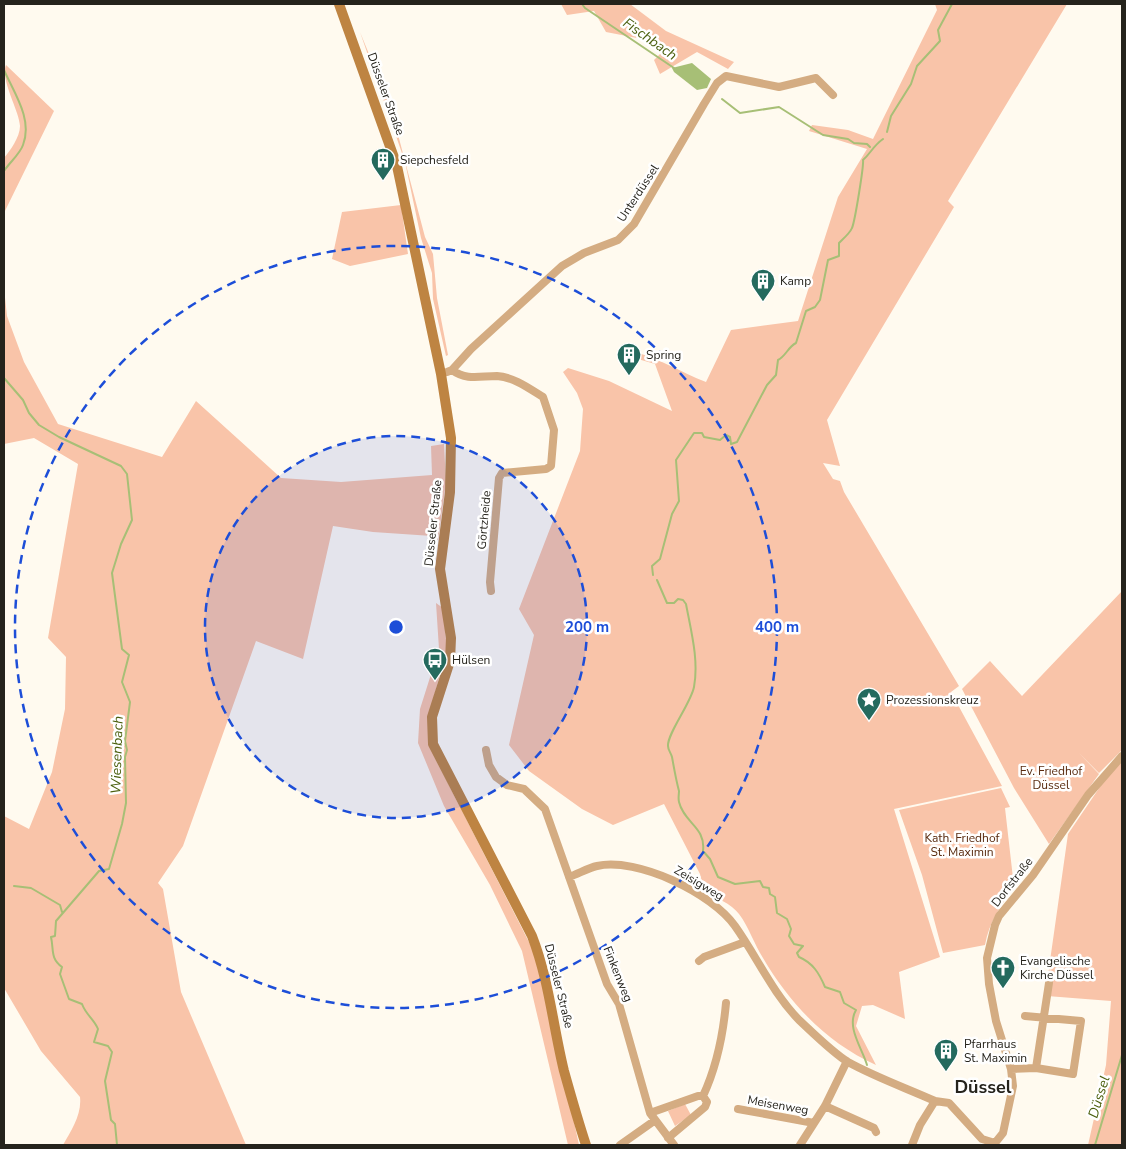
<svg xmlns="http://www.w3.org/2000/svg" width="1126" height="1149" font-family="'Nunito Sans',sans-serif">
<rect width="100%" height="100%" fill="#fffaef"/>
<path fill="#f9c4a9" d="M561,4H630L666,31L734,62L728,69L697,52L660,74L654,60L661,53L642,39L606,32L594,11L567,15Z
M935,4H1067L948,201L954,207L827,420L840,466L823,463L833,479L840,481L844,492L959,686L951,692L1002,786L894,809L940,957L899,972L905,1019L873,1005L862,1006L856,1026L876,1065C827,1043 790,1004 763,958C754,944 749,927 739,914C732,904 714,897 704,890L700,874L664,804L613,825L582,809L529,771L509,745L534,635L519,609L580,451L583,409L577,393L563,372L568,368L609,381L672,411L655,364L631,357L632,352C657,356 681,373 706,382L731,330L798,321L838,197L867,149L809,131L812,125L848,130L873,139L937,10Z
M360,32L391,108L425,237L433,254L437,298L448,355L446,356L433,299L432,273L421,238L405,162Z
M6,65L54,111L4,213V158C10,151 20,137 20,126C19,110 0,80 6,65Z
M401,205L408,254L350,266L332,259L342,212Z
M4,288L7,316L24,362L58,424L162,457L196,401L281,478L341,482L432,475L431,446L444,444L446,483L438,540L432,536L373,532L333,526L303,659L256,641L183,846L158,883L163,889L181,992L246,1145H63C71,1131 82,1115 80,1097L41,1051L4,988V816L29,829L52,772L65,709L66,657L48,638L78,464L34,438L4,444Z
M1122,591V750L1099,773L1078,752L1099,774L1049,844L1014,788L962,689L990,661L1022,696Z
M436,603L443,608L447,649L433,700L434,756L532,948L545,988L579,1145H568L522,951L490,885L444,806L418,743L420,709L439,649Z
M1122,760V1145H1088L1106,1065L1111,1001L1047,996L1048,975L1068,834L1108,775Z
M1001,788L1010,807L1005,808L1014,887C1001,905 989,922 985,945L943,953L922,875L899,810Z
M685,1104L691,1115L675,1126L668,1111Z"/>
<path fill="#a7bf76" d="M692,63L711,79L707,88L697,90L674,72L672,68Z"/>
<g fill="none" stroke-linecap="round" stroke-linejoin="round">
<path stroke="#a7bf76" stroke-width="2" d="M582,4L585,8L674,68
M4,70C14,93 33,119 23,145C20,154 9,163 4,171
M722,99L740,113L779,107L823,135L848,139L854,143L867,144L870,147
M887,132L891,116L911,84L917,66L940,41L938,30L952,4
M4,378L23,400L29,413L39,425L59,437L121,466L127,474L132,520L121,544L112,573L122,649L129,655L122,682L130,702L125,741L127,750L125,757L126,803L122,824L109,869L99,871L56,921L55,936L51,937C54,950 50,958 62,967L60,974L69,999L82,1004C86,1015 94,1019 98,1029L94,1042L108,1046L112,1052L105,1081L111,1120L115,1124L117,1145
M653,575L652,566L660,559L672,514L679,501L676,460L694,433H702L704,437L720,440L726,435L730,437L731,444L737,442L767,385L776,375L778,360C786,356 788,347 796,343L806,311L815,307L820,300L828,260L839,256V243C843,239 850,233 852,228C855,221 864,165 863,160C871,153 873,146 883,139
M657,580L667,603H674L678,599L683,600L686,604C691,631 699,660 694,687C691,703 667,734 668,746C668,750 671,753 672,757C674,768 676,780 679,791C679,794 678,798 679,802C684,823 706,827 703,851L710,859L718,877L735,884L760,881L763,887L769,888L770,894L775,897L777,913L787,919L791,929L789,936L794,944L803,946L797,953L799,957C813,963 819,973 825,987L840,992L844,1003L856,1010C846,1027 862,1048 867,1065
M14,886L31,888L60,905L62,912
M1095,1145L1122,1055"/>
<path stroke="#d4ac82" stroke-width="8" d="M452,370L471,349L562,266L584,253L618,240L634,224L704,104L717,83L726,76L779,87L816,78L833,95
M447,372L452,370C467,381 480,376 497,376C514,377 530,389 543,397L554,430L551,466L546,469L502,473L499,478L490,582L491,591
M486,750L489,765L496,777L507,785L524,789L545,809L607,984L619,1004L650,1113L674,1145
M569,877C578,874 588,868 597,866C637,857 712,893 735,926C757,957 772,992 799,1020C812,1032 833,1053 848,1062C875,1077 906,1088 935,1101L949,1103L982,1139L995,1143L1003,1133L1013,1086L1011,1069L996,1021L989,984L987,958L995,925L999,916L1033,875L1088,795L1122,756
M699,961L704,957L745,942
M1036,1068L1049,983
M1011,1069L1036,1068L1073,1074L1081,1021L1025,1016
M703,1096C717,1066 723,1036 726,1003
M825,1106L874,1128L876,1132
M738,1109L814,1123
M650,1113L698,1096H703L707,1102L705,1107L668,1138
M620,1145L654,1121
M800,1145L825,1106L847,1061
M912,1145L920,1125L935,1101"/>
<path stroke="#be8442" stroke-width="10" d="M339,4L397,166L441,374L451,438L450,492L440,569L451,638L450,661L432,717L433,744L532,936C549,980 553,1026 564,1071C571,1096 578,1121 586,1145"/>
</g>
<circle cx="396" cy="627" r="191" fill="#1d4ed8" fill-opacity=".12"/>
<g fill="none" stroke="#1d4ed8" stroke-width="2.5" stroke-dasharray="9 6">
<circle cx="396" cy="627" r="191"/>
<circle cx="396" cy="627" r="381"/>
</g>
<defs>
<symbol id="building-pin" viewBox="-11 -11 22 30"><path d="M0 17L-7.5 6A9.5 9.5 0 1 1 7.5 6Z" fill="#246a5e" stroke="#fff"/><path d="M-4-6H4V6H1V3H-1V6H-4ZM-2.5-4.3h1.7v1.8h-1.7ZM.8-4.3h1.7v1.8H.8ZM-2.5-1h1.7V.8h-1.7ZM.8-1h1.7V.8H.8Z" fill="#fff"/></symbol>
<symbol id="bus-pin" viewBox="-11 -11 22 30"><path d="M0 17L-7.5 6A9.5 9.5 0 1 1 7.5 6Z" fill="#246a5e" stroke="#fff"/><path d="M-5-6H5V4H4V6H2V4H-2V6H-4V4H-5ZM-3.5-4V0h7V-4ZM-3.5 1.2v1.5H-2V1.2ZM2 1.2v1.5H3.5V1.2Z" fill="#fff"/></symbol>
<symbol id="sight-pin" viewBox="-11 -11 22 30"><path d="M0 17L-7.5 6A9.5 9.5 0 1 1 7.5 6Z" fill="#246a5e" stroke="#fff"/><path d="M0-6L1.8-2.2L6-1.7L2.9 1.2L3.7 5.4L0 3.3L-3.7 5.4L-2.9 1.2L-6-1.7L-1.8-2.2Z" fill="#fff"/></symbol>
<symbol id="church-pin" viewBox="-11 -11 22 30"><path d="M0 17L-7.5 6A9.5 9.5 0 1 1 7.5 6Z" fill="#246a5e" stroke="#fff"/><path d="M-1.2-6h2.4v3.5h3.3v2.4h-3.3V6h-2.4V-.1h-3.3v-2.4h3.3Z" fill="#fff"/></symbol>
</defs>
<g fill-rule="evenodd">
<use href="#building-pin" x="369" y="146" width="28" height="38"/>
<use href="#building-pin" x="749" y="267" width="28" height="38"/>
<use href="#building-pin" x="615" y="341" width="28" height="38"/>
<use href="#bus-pin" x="421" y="646" width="28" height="38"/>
<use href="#sight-pin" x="855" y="686" width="28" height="38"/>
<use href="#church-pin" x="989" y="954" width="28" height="38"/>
<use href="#building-pin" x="932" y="1037" width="28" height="38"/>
</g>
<g text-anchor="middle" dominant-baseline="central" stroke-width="5" stroke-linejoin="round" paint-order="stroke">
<g font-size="12" fill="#25231c" stroke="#fff">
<text transform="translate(386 94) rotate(70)">Düsseler Straße</text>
<text transform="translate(638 193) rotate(-57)">Unterdüssel</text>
<text transform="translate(484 520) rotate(-85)">Görtzheide</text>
<text transform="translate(433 523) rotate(-84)">Düsseler Straße</text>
<text transform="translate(1012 882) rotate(-52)">Dorfstraße</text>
<text transform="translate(699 883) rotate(31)">Zeisigweg</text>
<text transform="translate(618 974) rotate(68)">Finkenweg</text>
<text transform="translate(559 986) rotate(76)">Düsseler Straße</text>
<text transform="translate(778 1105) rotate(10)">Meisenweg</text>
</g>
<g font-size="12" fill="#25231c" stroke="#fff" text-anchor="start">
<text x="400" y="160">Siepchesfeld</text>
<text x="780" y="281">Kamp</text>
<text x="646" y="355">Spring</text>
<text x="452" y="660">Hülsen</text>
<text x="886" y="700">Prozessionskreuz</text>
<text x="1020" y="961">Evangelische<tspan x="1020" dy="14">Kirche Düssel</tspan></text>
<text x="964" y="1044">Pfarrhaus<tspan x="964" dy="14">St. Maximin</tspan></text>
</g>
<g font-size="12" fill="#592b0f" stroke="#fff">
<text x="1051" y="771">Ev. Friedhof<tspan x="1051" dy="14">Düssel</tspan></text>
<text x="962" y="838">Kath. Friedhof<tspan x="962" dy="14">St. Maximin</tspan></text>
</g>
<g font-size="14" font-style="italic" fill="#4a5f0d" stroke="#fff">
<text transform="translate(650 39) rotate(35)">Fischbach</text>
<text transform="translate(117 755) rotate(-88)">Wiesenbach</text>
<text transform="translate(1099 1097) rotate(-73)">Düssel</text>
</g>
<g font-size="18" font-weight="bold" fill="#25231c" stroke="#fff">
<text x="983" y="1087">Düssel</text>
</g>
</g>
<circle cx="396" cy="627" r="8" fill="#1d4ed8" stroke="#fff" stroke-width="2.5"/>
<g font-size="15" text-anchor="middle" font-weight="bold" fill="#1d4ed8" stroke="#fff" stroke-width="5" stroke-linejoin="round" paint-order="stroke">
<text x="587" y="632">200 m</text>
<text x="777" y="632">400 m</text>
</g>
<rect width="1126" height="1149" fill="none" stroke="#25231c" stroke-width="10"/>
</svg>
